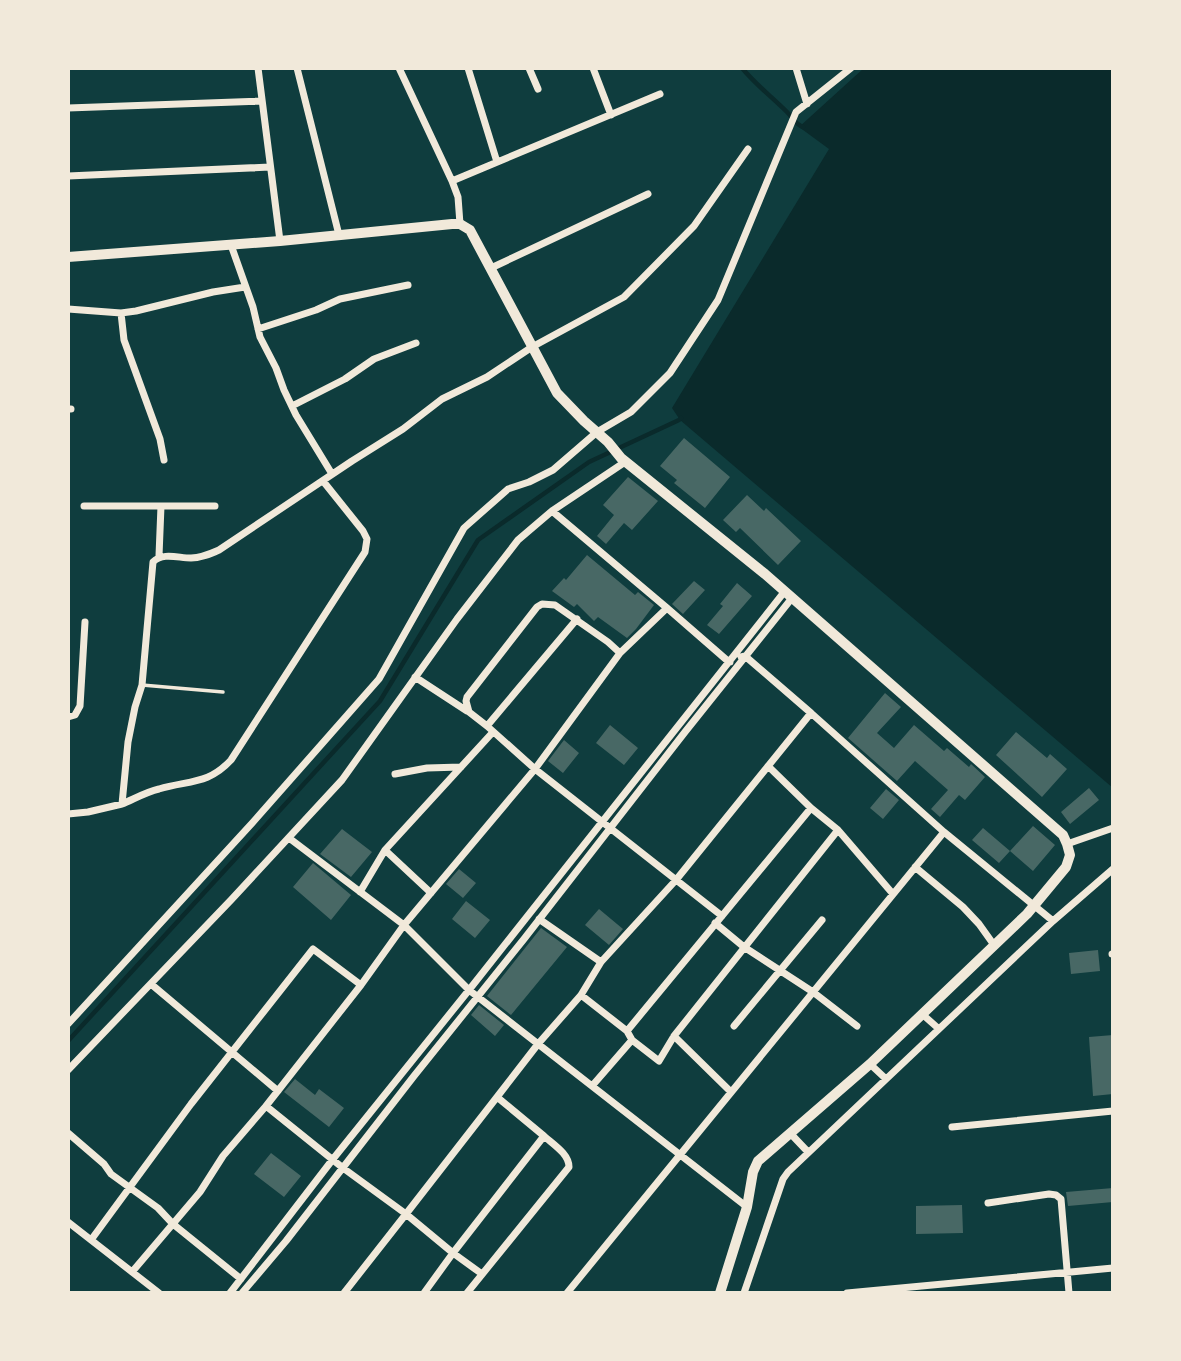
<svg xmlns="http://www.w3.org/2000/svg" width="1181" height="1361" font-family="'Source Sans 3',sans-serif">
<rect width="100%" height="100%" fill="#0f3d3e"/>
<path fill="#0a2a2b" d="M864,68H1113V788L680,420L672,408L829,149L799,127Z"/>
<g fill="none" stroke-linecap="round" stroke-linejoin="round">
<path stroke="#0a2a2b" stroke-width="4.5" d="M742,68C756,85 772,97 787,112C793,118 796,125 803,127
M68,1041L380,701L478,540L589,462L679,420L681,418"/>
</g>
<path fill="#486865" d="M684,438L730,477L705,508L674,483L677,480L660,466Z
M628,477L658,501L632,530L624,523L606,544L597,536L614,515L603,505Z
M747,495L764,511L766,508L801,541L778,565L740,528L736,532L723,520Z
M587,555L635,595L638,592L654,605L636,629L627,638L598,617L594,621L577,604L574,607L552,591L564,578L566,580Z
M694,581L705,590L683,614L672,604Z
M737,583L752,596L719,634L707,625L723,606L720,604Z
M885,693L901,707L877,733L894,748L914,725L944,751L947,748L969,767L971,764L985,777L965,800L959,795L940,817L931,809L948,790L915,761L897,781L848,738Z
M610,725L638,748L624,765L596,743Z
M1016,732L1047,758L1050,754L1067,769L1042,797L996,755Z
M564,740L579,753L563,773L548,761Z
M1089,788L1099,800L1070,824L1061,812Z
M886,789L899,800L883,819L870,808Z
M1033,826L1055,845L1033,871L1010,851Z
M983,828L1010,851L999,863L972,840Z
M342,829L372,852L351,877L320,854Z
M313,863L351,895L331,920L293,887Z
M459,869L476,883L463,898L446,884Z
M466,901L490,920L475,938L452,919Z
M599,909L623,929L609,945L585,925Z
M541,928L567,947L511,1015L487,996Z
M1098,950L1100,971L1071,974L1069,953Z
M479,1005L504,1025L495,1036L471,1015Z
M1113,1035V1094L1093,1096L1089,1037Z
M295,1079L315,1095L319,1089L344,1108L329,1127L284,1092Z
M271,1153L301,1176L284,1197L254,1174Z
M1113,1188V1202L1068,1206L1066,1192Z
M962,1205L963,1233L916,1234V1206Z"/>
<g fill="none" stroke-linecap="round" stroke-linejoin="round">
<path stroke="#f1e9da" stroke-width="3.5" d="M142,685L223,692"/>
<path stroke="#f1e9da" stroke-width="7" d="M258,68L280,241
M297,68L339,235
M399,68L452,181L458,197L460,224
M468,68L497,162
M529,68L538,89
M593,68L611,115
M796,68L807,104
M68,108L262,101
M68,176L270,167
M452,181L660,94
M231,245L253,307L260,337L276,368L284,390L296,415L332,474
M491,268L648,194
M68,309L121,313
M258,329L316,310L340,299L408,285
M292,406L345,379L374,359L416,343
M68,409H71
M164,460L160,439L124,340L121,313L136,311L213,292L245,287
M84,506H215
M552,511L667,608L729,662H730
M159,556L161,506
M542,604L555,605L608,642L620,653L535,769L487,726L469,712L466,701L467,697L537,607Z
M620,653L667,608
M741,657L745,656L811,713
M415,677L467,711
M68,717L75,715L80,706L85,622
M487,726L577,619
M395,774L427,768L461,767
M122,804C134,799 146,792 159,789C189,780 208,785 231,760L365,552L367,539L363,531L323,481
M68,814L88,812L122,804L128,742L135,707L142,685L153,562C163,552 178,558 191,558C201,558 210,554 219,550L352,461L403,429L442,399L487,377L532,347L624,297L694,226L748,149
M838,830L893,894
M944,832L1053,921
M289,838L404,925L469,990L747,1207
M1067,844L1113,828
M915,867L963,907L979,924L994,945
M360,892L385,850
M431,893L385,850L493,732
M539,919L601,962
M715,923L744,947L813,992L857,1026
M1112,954H1113
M151,984L278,1091
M581,995L627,1031L811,808L768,766
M922,1014L939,1029
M68,1024L254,821L379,679L464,528L508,489L529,482L553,470L597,432L631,412L670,373L718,300L796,112L851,68
M734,1026L822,920
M627,1031L632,1040L659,1061L674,1036L838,830L811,808
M674,1036L731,1092
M870,1064L886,1079
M68,1070L231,900L342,780L457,619L518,540L552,511L625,462
M592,1086L632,1040
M497,1097L406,1214L343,1168L266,1106L361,985L404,925L535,769L722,916
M952,1127L1113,1111
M68,1133L104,1164L111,1174L158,1208L173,1224L241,1279
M790,1133L808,1152
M988,1203L1049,1194L1056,1195L1061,1199L1069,1293
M68,1222L159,1293
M91,1240L191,1104L313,949L361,985
M132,1272L200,1192L223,1156L266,1106
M230,1293L333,1159L469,990L785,591
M242,1293L286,1241L414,1076L524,939L685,732L792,598
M344,1293L406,1214L453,1253L482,1274
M424,1293L453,1253L544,1136L497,1097L538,1044L581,995L601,962L676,880L811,713L944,832L567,1293
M467,1293L569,1167C569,1154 554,1145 544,1136
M744,1293L783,1179L788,1172L1053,921L1113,869
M847,1293L1113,1268"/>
<path stroke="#f1e9da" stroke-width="10" d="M68,257L280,241L452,224H460L470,230L557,393L584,421L608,442L621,458L765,574L1063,835L1067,844L1070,855L1066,867L1027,914L870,1064L758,1161L753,1172L747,1207L720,1293"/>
</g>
<rect width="1181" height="1361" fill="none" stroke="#f1e9da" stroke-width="140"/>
</svg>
